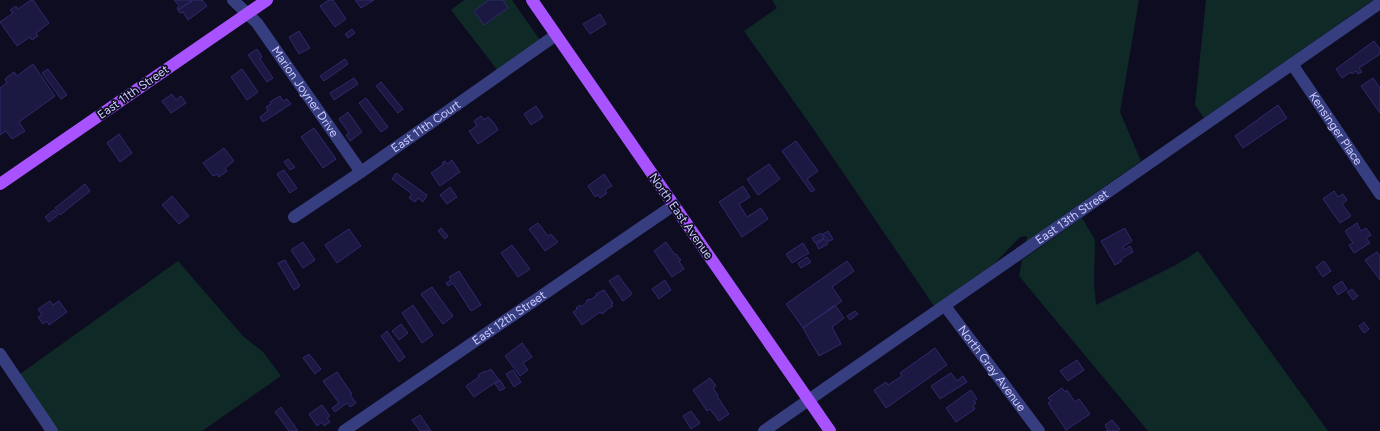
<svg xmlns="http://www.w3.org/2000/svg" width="1380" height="431" font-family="Figtree,sans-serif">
<rect width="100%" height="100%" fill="#0d0c20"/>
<path fill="#0f2a26" d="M464,0H512L540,40L498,71L451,10Z
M772,0H1139L1120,112L1141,161L1026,242L1027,236L1020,237L995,263L934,306L812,127L744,31L777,8Z
M1206,0H1373L1204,118L1195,105Z
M1082,218L1095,240L1094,284L1096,305L1176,265L1198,251L1328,431H1148L1019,276L1022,260Z
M178,261L243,336L263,352L281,376L202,431H58L20,374Z"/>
<path fill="#1b1841" stroke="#2f2a6d" d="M31,0H33L49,23L36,33L38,36L32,40L30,37L17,46L0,22L13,13L10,10L16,6L18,9Z
M174,0H193L178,10L177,8L179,6Z
M193,0H202L207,6L188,20L183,12L180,13L178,10Z
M329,0H333L346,19L335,27L320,6Z
M355,0H374L361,8Z
M489,0H503L508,8L484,25L474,11Z
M600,14L606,24L590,34L583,24Z
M352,29L355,33L348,38L345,34Z
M299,31L310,48L299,54L289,37Z
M1374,41L1380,49V54L1359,68L1362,72L1358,74L1356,71L1352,74L1351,72L1342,78L1336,69Z
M257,49L262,57L260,59L273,78L267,82L248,55Z
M345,59L348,64L324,81L320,76Z
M33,64L55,96L19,122L25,131L12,139L6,131L0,135V88L7,83L5,79L14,72L17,76Z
M48,69L67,95L61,99L42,73Z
M242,69L258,92L247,100L231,77Z
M354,78L358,84L334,100L330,93Z
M1373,78L1380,88V113L1361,86Z
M381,82L403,109L398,113L376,86Z
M172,94L176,100L181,96L186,103L171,113L162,101Z
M280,96L283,101L287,99L291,104L263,122L260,117L268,111L266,107L271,104L270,102Z
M366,98L388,127L381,132L359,103Z
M1278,105L1287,118L1243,148L1235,136Z
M536,106L543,117L531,125L524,114Z
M348,112L362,132L350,141L346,135L349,133L339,119Z
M481,116L484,120L488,117L494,123L498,130L478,144L469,131L477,126L474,121Z
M314,128L336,159L323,168L301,137Z
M119,134L132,153L120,162L107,143Z
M796,141L818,171L807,179L815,190L811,192L782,151Z
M224,148L234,161L225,168L227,171L219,177L217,174L213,176L203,163Z
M288,159L295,167L290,170L284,162Z
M452,160L460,172L440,186L431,173L444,164L442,163L445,161L447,164Z
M769,164L780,179L758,195L747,179Z
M284,170L297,188L290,193L277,174Z
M396,173L427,195L423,202L418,198L415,202L409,198L412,194L392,179Z
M604,174L612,186L605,190L607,193L600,198L598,195L595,197L588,186Z
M85,184L90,191L60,215L55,208Z
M743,186L750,197L739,204L747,217L761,208L768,219L742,237L719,202Z
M450,187L457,197L447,204L440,195Z
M1334,191L1338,197L1343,194L1347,200L1342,204L1351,216L1340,223L1323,199Z
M172,196L189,216L179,224L162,205Z
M54,210L58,215L49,222L45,217Z
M538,223L548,236L551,234L558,242L545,251L529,229Z
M1357,223L1361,231L1366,228L1371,235L1366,238L1370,243L1354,253L1349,245L1353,243L1345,231Z
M441,228L448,236L445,239L438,231Z
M1125,228L1132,241L1123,247L1124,250L1130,246L1133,252L1121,259L1122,261L1115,265L1101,241Z
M349,229L361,246L337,263L325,245Z
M828,231L833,239L828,242L823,234Z
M821,233L824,238L815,243L812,238Z
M824,239L828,244L819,249L816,244Z
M303,242L315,260L303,268L291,250Z
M666,242L675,255L676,254L681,260L679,261L684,269L672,277L654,251Z
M803,243L809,253L792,263L786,254Z
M512,245L530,269L518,277L501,253Z
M1377,252L1380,256V280L1365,260Z
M807,257L811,262L801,268L798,263Z
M285,260L300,286L294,290L278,263Z
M847,261L854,271L832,287L842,301L803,328L786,304Z
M1324,261L1331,271L1323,277L1316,267Z
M459,271L481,305L471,311L453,283L448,286L446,283L451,280L449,277Z
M618,275L632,294L623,301L609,281Z
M665,280L671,290L659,299L652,289Z
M1342,281L1347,289L1338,295L1333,287Z
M432,287L453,316L443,324L421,294Z
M1352,289L1358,296L1353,300L1347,292Z
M604,290L613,303L611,304L613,306L606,310V311L602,314L600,312L582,325L573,312L577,309L576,308L580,305L581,307L587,302L586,301L589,299L590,300L597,295L596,294Z
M50,301L53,305L59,301L67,312L49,325L47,321L43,324L38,317L42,315L38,309Z
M413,305L433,335L422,343L402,313Z
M835,305L844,318L832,327L841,344L819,356L803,328Z
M855,311L858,314L850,320L847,316Z
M1364,322L1369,329L1364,333L1359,326Z
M401,324L408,333L399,340L392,331Z
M387,331L405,357L399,362L381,336Z
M522,343L532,357L523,363L528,370L520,376L505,356Z
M935,348L947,365L886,408L874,390L886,382L888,385L902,376L900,373Z
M309,354L321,369L315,374L303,358Z
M1077,360L1084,370L1068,381L1060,371Z
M491,369L499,380L474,397L466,386L479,377L478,375L485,371L486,372Z
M513,370L521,382L514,387L506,374Z
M337,372L352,394L350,395L356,403L350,407L347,403L335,412L332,408L339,403L323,381Z
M951,373L957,381L963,376L967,382L940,399L931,386Z
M710,378L716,386L713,388L718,395L717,396L729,414L719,421L710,409L707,411L693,390Z
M500,380L505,388L500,391L495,384Z
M1062,388L1065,392L1067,390L1075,402L1079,399L1090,414L1066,430L1048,403L1051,401L1048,398Z
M971,390L977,399L974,401L976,403L973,406L975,409L956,422L946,408Z
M322,405L330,416L327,418L330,422L324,426L322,422L317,426L309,414Z
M281,407L298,431H289L275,412Z
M691,411L700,423L691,429L683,416Z
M420,415L431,431H420L412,420Z
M1112,420L1120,429L1117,431H1106L1108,430L1105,425Z"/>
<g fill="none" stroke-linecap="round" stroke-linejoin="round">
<g stroke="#373e80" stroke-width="12">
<path id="s1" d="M233,0L257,23L361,172"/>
<path id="s2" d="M1292,64L1380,194"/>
<path id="s3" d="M294,217L361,172L556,35"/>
<path id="s4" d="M945,306L1039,431"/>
<path d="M0,354L52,431"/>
<path id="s5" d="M344,431L674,205"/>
<path id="s6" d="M764,431L1380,3"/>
</g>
<path stroke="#a853ff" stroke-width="12" d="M532,0L830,431
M0,184L267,0"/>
</g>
<g text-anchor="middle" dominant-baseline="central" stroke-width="3.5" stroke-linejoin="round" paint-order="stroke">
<g font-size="12" fill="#ccf" stroke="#0d0c20">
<text transform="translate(133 92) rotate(-35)">East 11th Street</text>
<text stroke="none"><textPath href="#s1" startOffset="117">Marion Joyner Drive</textPath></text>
<text stroke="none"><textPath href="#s3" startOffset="160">East 11th Court</textPath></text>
<text stroke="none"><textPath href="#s2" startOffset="78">Kensinger Place</textPath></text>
<text transform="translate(681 216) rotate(55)">North East Avenue</text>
<text stroke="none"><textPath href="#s6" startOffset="375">East 13th Street</textPath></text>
<text stroke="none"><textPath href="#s5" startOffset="200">East 12th Street</textPath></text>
<text stroke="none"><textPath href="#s4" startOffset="78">North Gray Avenue</textPath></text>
</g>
</g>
</svg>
